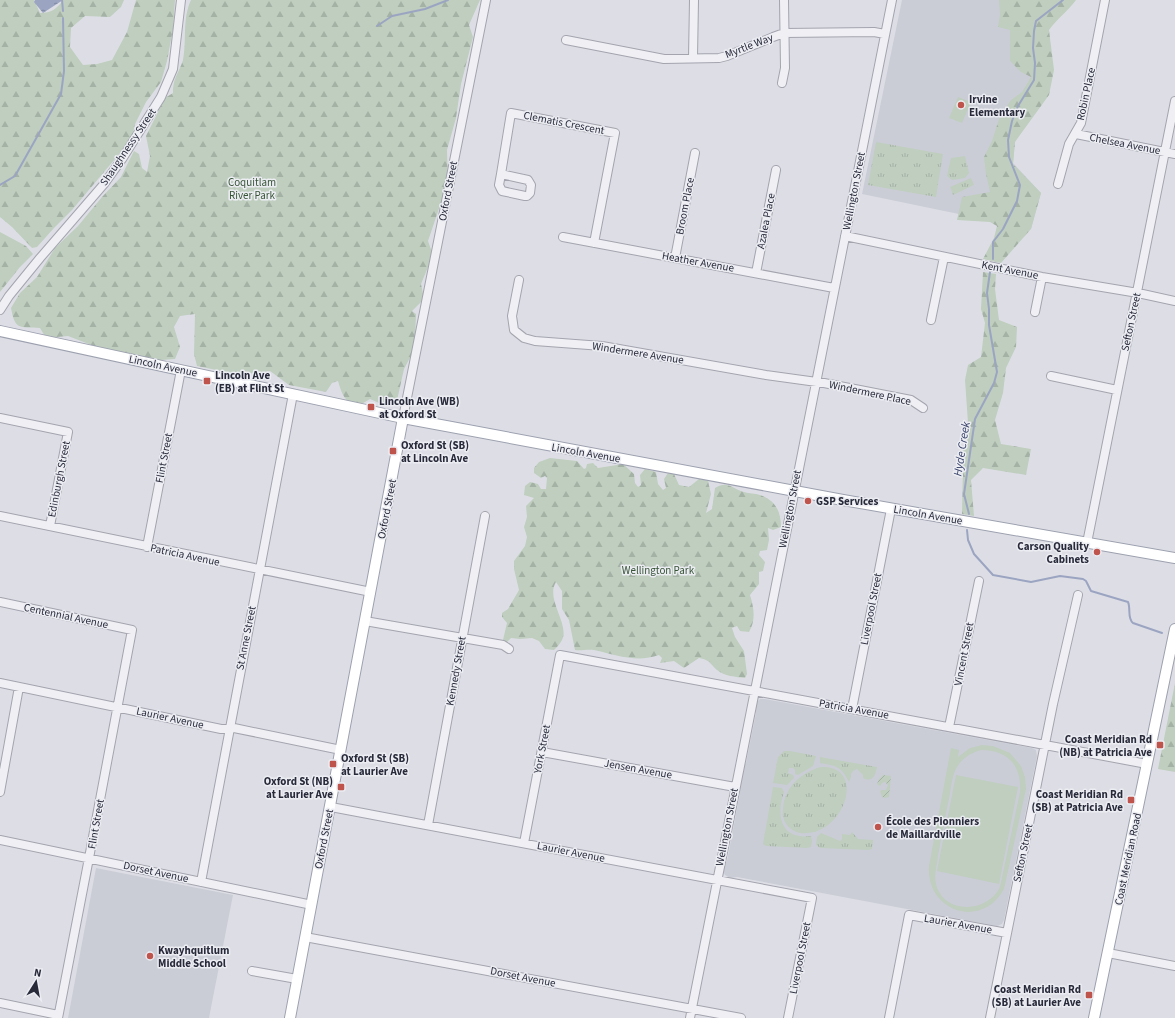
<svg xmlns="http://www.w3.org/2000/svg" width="1175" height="1018" font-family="'Source Sans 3',sans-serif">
<defs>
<pattern id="grass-tufts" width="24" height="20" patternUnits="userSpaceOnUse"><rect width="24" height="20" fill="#bfcebf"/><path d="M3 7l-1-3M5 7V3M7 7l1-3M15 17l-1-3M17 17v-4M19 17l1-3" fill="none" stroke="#a4b1a5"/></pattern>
<pattern id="forest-firs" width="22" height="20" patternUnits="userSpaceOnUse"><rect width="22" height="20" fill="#bfcebf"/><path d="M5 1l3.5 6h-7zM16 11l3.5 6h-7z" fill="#a4b1a5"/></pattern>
<pattern id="garden-furrows" width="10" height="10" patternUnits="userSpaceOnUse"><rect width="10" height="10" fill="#bfcebf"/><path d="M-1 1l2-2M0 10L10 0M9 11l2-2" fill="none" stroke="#a4b1a5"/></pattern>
<pattern id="water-ripples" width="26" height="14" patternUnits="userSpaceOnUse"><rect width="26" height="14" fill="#9ba5c2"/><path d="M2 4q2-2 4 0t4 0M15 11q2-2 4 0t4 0" fill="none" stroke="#7e879f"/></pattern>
</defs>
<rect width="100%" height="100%" fill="#dddee5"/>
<path fill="#cbcdd6" d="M902,0H1053L1015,142L1013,163L1041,193L1031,229L862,194Z
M760,699H765L1032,748L1036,750L1037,756L1004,920L1002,924L997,926L737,877L730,878L725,875L723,871L724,864L727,861L740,793L739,788L743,768L746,763L756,713L754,708L756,703Z
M96,868L233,895L209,1018H68Z"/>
<path fill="url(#grass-tufts)" d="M876,142L943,154L936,197L868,185Z
M965,156L969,173L965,178L952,180L947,176L951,158Z
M971,178L974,185L953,195L950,187Z
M784,751H790L816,756L813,766L798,775L795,774V770L793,768H789L788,773L793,775L794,778L787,785L773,783L778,757Z
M820,757L877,767C876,775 872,783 863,778V775L857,769L853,771L851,774V777L849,782C841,766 836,766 820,763Z
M821,767C866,765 846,831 807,833C800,834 794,832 790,828C784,823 782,816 783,809C784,788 801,772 821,767Z
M773,787L782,788L784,792C776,815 780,840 811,836L812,841L811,847L807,848L766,846L763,844Z
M852,832L858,839L873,840L872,849L869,850L820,848L816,845L817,837L821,833L840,841L842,839V834L850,835Z"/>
<path fill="url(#forest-firs)" d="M0,0H34L40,13C51,13 57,9 63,0H124L121,7L110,17L85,16L71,28L70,47L83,65L97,64L112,60L127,32L136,0H175L173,29L167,61L161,82L146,102L135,124L133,133L120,153L72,210L54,228L37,247L32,248L12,227L0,217Z
M191,0H480L469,25L473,37L461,84L456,118L447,150L448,182L428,241L433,255L421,284L424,298L423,300L412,311L416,314L415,341L413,352L404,369L396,405H384L370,399L358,406C344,402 342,394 338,381L332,383L326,392L289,385L270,371L240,375L197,366L194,354L195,314L180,316L174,327L180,347L175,359L148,361L107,351L68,336L46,338L40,328C19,327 15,330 11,308L20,293L37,277L55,248L78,226L102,197L121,177L134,151L139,154L142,168L147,172L150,156L146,136L165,98L173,93C173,77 179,73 183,60C187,40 182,19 191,0Z
M999,0H1076C1068,11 1057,19 1049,30L1054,70L1049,95L1015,142L1013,164L1041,193L1031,229L1001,263L983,259L994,238L997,226L990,222L957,220L962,197L990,192L986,174L984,157L992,141L1000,116L1011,100L1022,92L1031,77L1021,72L1010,61V30L998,27L1000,14Z
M0,232L26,246L33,254L20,267L0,292Z
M983,272L996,274L995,289L999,320L1017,327L1016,347L1006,368L1003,393L995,420L1001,444L1031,449L1026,475L983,468L971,480L974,516L962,514L963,464L961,455L967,440L968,423L965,380L968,365L981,357L985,323L981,309Z
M550,458L577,461L584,469L586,468L587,464L593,463L598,468L623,464L634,474L635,483L638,487L641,485L640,475L645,469L656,472L658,484L663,490L666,488L664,479L668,473L674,474L679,485L689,487L699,479L708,481L711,494L706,513L712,509L715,488C728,480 732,489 744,492C749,494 755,493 760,495C775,500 781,511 781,527L773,530L768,528L769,540L767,550L760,551L759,555L765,562L763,571L759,572V584L750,595C754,608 756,620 749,632L740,631L737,626L732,628L735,637L744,651L747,674L745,678C736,677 724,676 717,670C709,663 712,661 699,658L684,668L674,661L660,663L662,658L659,655C637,663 616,655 594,650C587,649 581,651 575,650L569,620L562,609V591L556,582C545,599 570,624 562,640C560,644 557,647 554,650L545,649L539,641L532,638L520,639L511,638L506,643H504L503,640L507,623L502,617V613L508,609L519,590L514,569V561L525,546L527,537L524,527L527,517L526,506L534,498L524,495L525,486L530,482L538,484L541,489H546L547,478L545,476L541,478L534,473V468L539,462Z
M1175,683V772L1158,769Z"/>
<path fill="url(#garden-furrows)" d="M883,775L891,776L889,797L885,798L882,797L880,791L882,790H886L888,785L885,782L882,783L880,786L877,784L879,779Z"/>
<path fill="#bfcebf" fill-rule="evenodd" d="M958,97L971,102L962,123L949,118Z
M982,745L993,746L1010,753L1021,766L1025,777L1026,789L1004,889C982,930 926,912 929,866L951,748L959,750L958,757L970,748ZM981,750C1008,750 1022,766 1020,792L1000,887C987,914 943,914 936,884C935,879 935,874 936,869C939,847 944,825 948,803C951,792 951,777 957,767C962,758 971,753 981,750Z
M956,775L1018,787L999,884L937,871Z"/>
<path fill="url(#water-ripples)" d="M35,0H63L43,13L34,2Z"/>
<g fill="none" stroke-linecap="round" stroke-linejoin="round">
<path stroke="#9ba5c2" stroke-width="2" d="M62,0L63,11
M377,26L392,16L425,9L448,0
M0,185L15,176L61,94L64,71L63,18
M993,259V242L1003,229L1017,201L1020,185L1009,157L1008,140L1012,121L1018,106L1034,80L1035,63L1033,48L1034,31L1036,21L1063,0
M969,514L964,494L975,419L994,383L997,372L989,325V309L987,293L990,272
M967,530L968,540L974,554L993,575L1031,582L1060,576L1083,579L1086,581L1091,591L1128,602C1131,609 1127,618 1133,623L1162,633"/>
<defs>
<path id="minor" d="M566,40L664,59L719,58L727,56L773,37L784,33L874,32L885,34
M693,58L694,0
M782,83L785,68L784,0
M1076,134L1175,154
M501,174L499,185L502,191L525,196H527L530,193L531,185L528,180L501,174L511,113L615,133L594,243
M1058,184L1069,144L1081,123L1105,0
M845,236L1042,277L1138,293L1175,301
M563,237L834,288
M675,258L695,153
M756,273L776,170
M519,280L512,316L514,330L524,338L535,341L602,346L766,375L824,383L911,400L923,408
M0,310L9,296L40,258L104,184L122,159L161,97L173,69L181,0
M1035,312L1042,277
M931,320L944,257
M1051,376L1117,390
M0,418L68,432L50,526
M403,418L486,0
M0,516L371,592
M1087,543L1175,101
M147,547L181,370
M0,602L132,630L89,858L58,1018
M365,621L503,645L509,649
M0,683L221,729L234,728L341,750
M852,709L891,509
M949,727L979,581
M542,752L735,787
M0,792L19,687
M331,807L812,898L788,1018
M428,825L485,516
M0,840L312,905
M524,843L560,655L1147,764
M201,882L293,394
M305,937L741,1018
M1108,953L1175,966
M252,971L297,979
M0,1003L58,1015
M690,1018L892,0
M889,1018L909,915L1007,933
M990,1018L1053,704L1078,595"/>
<path id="major" d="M0,331L403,418L843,500L1175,558
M290,1018L403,418
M1094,1018L1175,629"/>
</defs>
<use href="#minor" stroke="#a3a4ae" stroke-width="10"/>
<use href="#major" stroke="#9da1af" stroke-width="12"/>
<use href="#minor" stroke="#efeff4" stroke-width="8"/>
<use href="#major" stroke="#fff" stroke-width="10"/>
</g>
<g fill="#bf544d" stroke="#ecedf3" stroke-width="1.5">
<circle cx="961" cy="105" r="4"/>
<rect x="203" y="377" width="8" height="8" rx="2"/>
<rect x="367" y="403" width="8" height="8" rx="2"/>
<rect x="389" y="447" width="8" height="8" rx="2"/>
<circle cx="808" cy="501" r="4"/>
<circle cx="1097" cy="552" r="4"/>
<rect x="1156" y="741" width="8" height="8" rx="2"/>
<rect x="329" y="760" width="8" height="8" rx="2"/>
<rect x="337" y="783" width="8" height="8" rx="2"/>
<rect x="1127" y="796" width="8" height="8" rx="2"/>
<circle cx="878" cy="827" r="4"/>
<circle cx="150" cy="956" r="4"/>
<rect x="1085" y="991" width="8" height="8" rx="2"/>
</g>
<g text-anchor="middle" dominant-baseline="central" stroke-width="3" stroke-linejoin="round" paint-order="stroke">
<g font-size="11" fill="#282a3a" stroke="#ecedf3">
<text transform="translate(749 46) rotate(-21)">Myrtle Way</text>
<text transform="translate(1086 94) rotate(-78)">Robin Place</text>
<text transform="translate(564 123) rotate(11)">Clematis Crescent</text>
<text transform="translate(1125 144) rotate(11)">Chelsea Avenue</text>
<text transform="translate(128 147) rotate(-56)">Shaughnessy Street</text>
<text transform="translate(448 191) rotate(-79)">Oxford Street</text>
<text transform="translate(854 191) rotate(-79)">Wellington Street</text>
<text transform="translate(685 206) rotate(-79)">Broom Place</text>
<text transform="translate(766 221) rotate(-79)">Azalea Place</text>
<text transform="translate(698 262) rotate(10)">Heather Avenue</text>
<text transform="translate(1010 270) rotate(11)">Kent Avenue</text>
<text transform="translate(1131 322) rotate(-78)">Sefton Street</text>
<text transform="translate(638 353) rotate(9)">Windermere Avenue</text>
<text transform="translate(163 366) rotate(12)">Lincoln Avenue</text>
<text transform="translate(870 393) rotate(12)">Windermere Place</text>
<text transform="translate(586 453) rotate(10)">Lincoln Avenue</text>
<text transform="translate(164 458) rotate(-79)">Flint Street</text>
<text transform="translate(59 479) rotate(-79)">Edinburgh Street</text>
<text transform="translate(387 509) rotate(-79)">Oxford Street</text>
<text transform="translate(790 509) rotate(-79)">Wellington Street</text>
<text transform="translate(928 515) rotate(10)">Lincoln Avenue</text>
<text transform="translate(185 555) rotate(12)">Patricia Avenue</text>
<text transform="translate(871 609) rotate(-79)">Liverpool Street</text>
<text transform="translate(66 616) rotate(12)">Centennial Avenue</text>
<text transform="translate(246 638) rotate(-79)">St Anne Street</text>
<text transform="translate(964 654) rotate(-79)">Vincent Street</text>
<text transform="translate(456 671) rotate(-80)">Kennedy Street</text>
<text transform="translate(854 709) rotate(10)">Patricia Avenue</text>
<text transform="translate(170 718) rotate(12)">Laurier Avenue</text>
<text transform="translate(542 749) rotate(-79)">York Street</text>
<text transform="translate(638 769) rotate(10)">Jensen Avenue</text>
<text transform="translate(96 824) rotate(-80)">Flint Street</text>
<text transform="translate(727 827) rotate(-79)">Wellington Street</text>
<text transform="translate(324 839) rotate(-79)">Oxford Street</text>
<text transform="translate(571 852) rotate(11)">Laurier Avenue</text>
<text transform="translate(1023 853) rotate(-78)">Sefton Street</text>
<text transform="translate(1128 859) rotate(-78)">Coast Meridian Road</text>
<text transform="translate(156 872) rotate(12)">Dorset Avenue</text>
<text transform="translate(958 924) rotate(10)">Laurier Avenue</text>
<text transform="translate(800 958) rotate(-79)">Liverpool Street</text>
<text transform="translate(523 977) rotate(11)">Dorset Avenue</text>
</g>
<g font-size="11" font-weight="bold" fill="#282a3a" stroke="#ecedf3" text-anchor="start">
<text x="969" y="99">Irvine<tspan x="969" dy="13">Elementary</tspan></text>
<text x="215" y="375">Lincoln Ave<tspan x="215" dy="13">(EB) at Flint St</tspan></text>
<text x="379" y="401">Lincoln Ave (WB)<tspan x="379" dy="13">at Oxford St</tspan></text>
<text x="401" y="445">Oxford St (SB)<tspan x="401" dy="13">at Lincoln Ave</tspan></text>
<text x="816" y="501">GSP Services</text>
<text x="1089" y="546" text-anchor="end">Carson Quality<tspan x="1089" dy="13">Cabinets</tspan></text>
<text x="1152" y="739" text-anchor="end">Coast Meridian Rd<tspan x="1152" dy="13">(NB) at Patricia Ave</tspan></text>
<text x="341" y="758">Oxford St (SB)<tspan x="341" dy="13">at Laurier Ave</tspan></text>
<text x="333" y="781" text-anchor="end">Oxford St (NB)<tspan x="333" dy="13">at Laurier Ave</tspan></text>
<text x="1123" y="794" text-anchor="end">Coast Meridian Rd<tspan x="1123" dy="13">(SB) at Patricia Ave</tspan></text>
<text x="886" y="821">École des Pionniers<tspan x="886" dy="13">de Maillardville</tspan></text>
<text x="158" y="950">Kwayhquitlum<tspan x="158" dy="13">Middle School</tspan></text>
<text x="1081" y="989" text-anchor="end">Coast Meridian Rd<tspan x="1081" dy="13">(SB) at Laurier Ave</tspan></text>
</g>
<g font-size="11" fill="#375437" stroke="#ecedf3">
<text x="252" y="182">Coquitlam<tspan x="252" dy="13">River Park</tspan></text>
<text x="658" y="570">Wellington Park</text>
</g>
<g font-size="12" font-style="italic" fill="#374269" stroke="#ecedf3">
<text transform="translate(962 449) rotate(-81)">Hyde Creek</text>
</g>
</g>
<g transform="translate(36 982) rotate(11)" stroke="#ecedf3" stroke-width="3" paint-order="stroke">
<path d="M0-3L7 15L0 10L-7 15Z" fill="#282a3a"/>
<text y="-6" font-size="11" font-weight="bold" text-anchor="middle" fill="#282a3a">N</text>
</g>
</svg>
